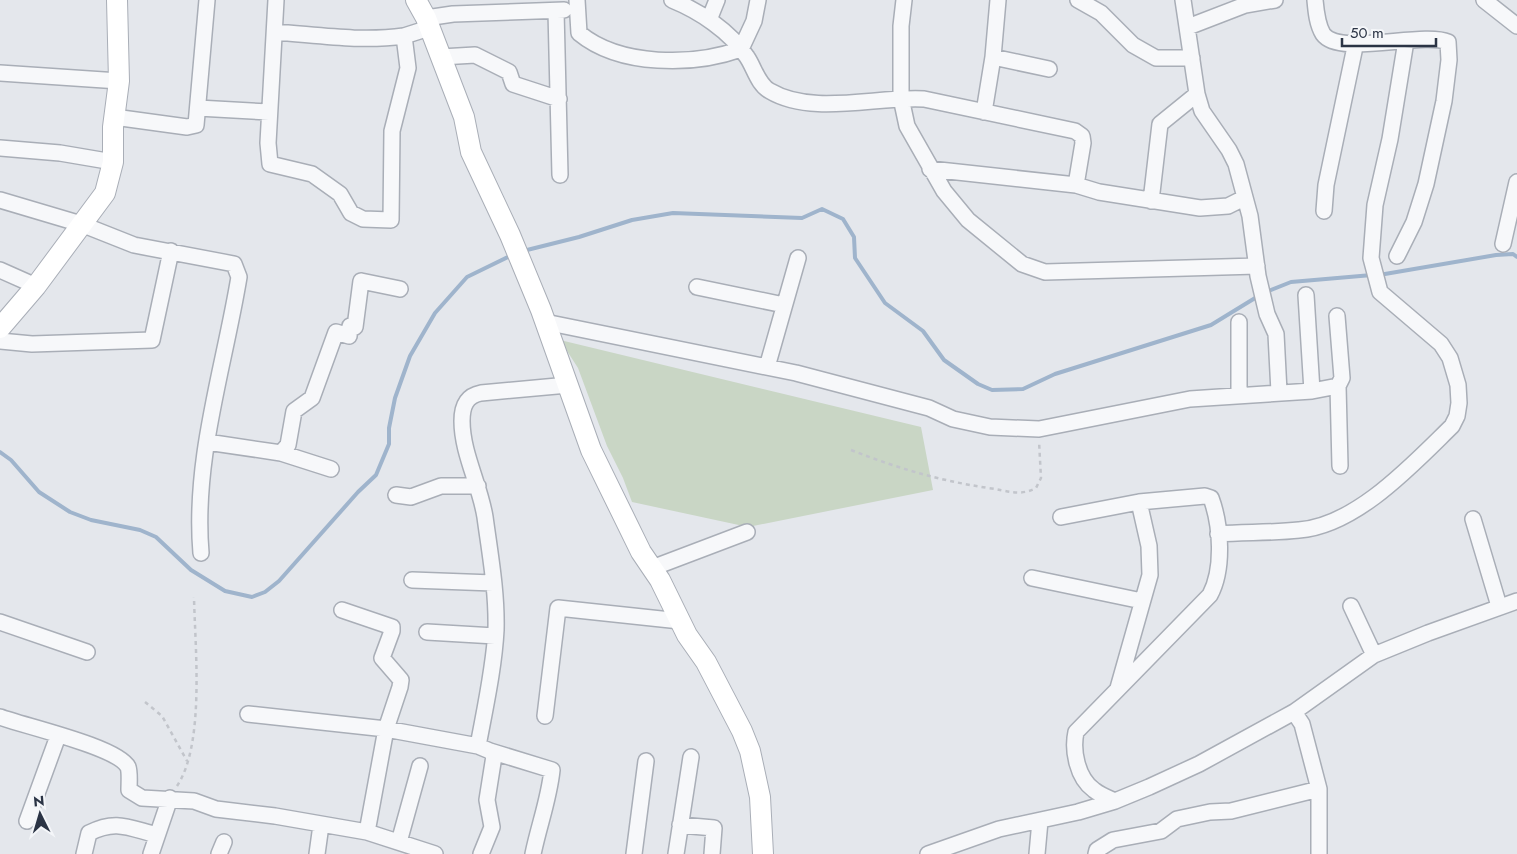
<svg xmlns="http://www.w3.org/2000/svg" width="1517" height="854" font-family="Jost,sans-serif">
<rect width="100%" height="100%" fill="#e4e7ec"/>
<path fill="#c9d6c5" d="M560,340L921,427L933,490L748,527L632,502L623,478L607,446L578,368Z"/>
<g fill="none" stroke-linecap="round" stroke-linejoin="round">
<path stroke="#9fb4cc" stroke-width="4" d="M523,251L579,237L632,220L673,213L802,218L822,209L843,219L854,237L855,258L885,303L923,331L944,360L978,384L992,390L1023,389L1055,374L1211,325L1260,295
M1379,275L1496,255L1513,254L1517,257
M1266,292L1291,282L1372,275
M0,452L11,460L39,492L70,512L91,520L140,530L156,537L191,570L225,591L252,597L265,592L279,581L358,492L376,475L389,444V428L395,398L410,356L435,313L467,277L512,255"/>
<defs>
<path id="street" d="M276,0L268,143L270,164L312,174L340,194L351,213L363,219L391,220L392,131L408,68L404,36L429,28
M577,0L579,33C620,67 694,66 741,49L754,21L758,0
M672,0C699,11 730,31 747,57C754,67 758,85 770,91C812,116 877,96 924,99L1075,131L1082,136L1083,143L1076,185
M904,0L901,26V98L907,126L944,191L968,220L1022,264L1045,272L1257,266
M1078,0L1101,13L1133,45L1156,58H1192
M1183,0L1197,94L1202,111L1229,150L1236,164L1250,216L1258,276L1267,314L1276,334L1279,392
M1315,0C1316,11 1317,24 1323,34C1339,57 1423,31 1448,42L1449,60L1444,101L1426,184L1414,222L1397,256
M1484,0L1517,26
M556,11L560,175
M426,18L453,14L564,10
M709,20L717,0
M1188,27L1245,5L1275,0
M275,32C318,35 360,42 404,36
M441,57L475,55L509,72L513,84L559,99
M993,57L1049,69
M0,73L119,81
M198,108L269,112
M984,112L993,57L998,0
M114,117L187,127L196,125L207,0
M0,148L60,153L113,162
M930,169L1076,185L1099,192L1200,208L1228,206L1244,198
M0,200L81,224L134,245L234,264L239,277C224,368 193,460 201,553
M1151,201L1160,124L1197,94
M1324,211L1326,185L1356,42
M1503,244L1517,182
M0,270L36,286
M697,287L784,305
M1306,295L1312,391
M1337,316L1342,378L1338,386L1340,466
M545,322L796,373L929,408L953,419L990,427L1039,429L1190,399L1312,391L1338,386
M1239,322V394
M0,341L32,344L152,340L171,251
M767,367L798,258
M207,442L281,453L331,469
M281,453L288,445L294,411L312,398L336,332L349,336L350,326L355,327L361,281L400,289
M396,495L411,497L441,486H478
M1061,517L1139,502L1205,496L1211,498C1221,525 1224,569 1210,595L1076,732C1072,750 1077,778 1094,790C1100,795 1108,798 1115,801
M1473,519L1499,606
M1218,534C1245,532 1272,533 1299,530C1356,526 1413,464 1452,426L1457,416L1459,403L1458,385L1450,358L1441,344L1380,292L1371,258L1375,205L1390,139L1406,41
M652,568L747,532
M1032,578L1142,601
M412,580L493,583
M1351,606L1374,655
M342,610L392,627V631L382,658L401,680L400,687L386,729L367,832
M0,622L87,652
M427,632L495,636
M1118,688L1150,575L1149,546L1139,502
M1294,712L1302,724L1319,789V854
M248,714L386,729L478,746
M545,716L558,608L680,621
M0,717C24,726 118,747 128,767C130,772 129,783 129,790L142,798L194,801L216,809L275,816L367,832L435,854
M490,751L552,770C549,799 539,825 533,854
M27,821L58,736
M680,825L714,828L712,854
M399,842L420,766
M84,854L89,833C116,819 129,828 157,835
M151,854L170,798
M219,854L224,842
M317,854L321,825
M481,854L492,827L487,800L494,756L490,751L478,746C485,708 494,668 496,630C497,592 490,554 485,517C480,485 462,453 462,421C462,406 466,396 481,393L568,385
M634,854L646,761
M676,854L691,757
M928,854L999,829L1078,812L1115,801L1149,787L1199,764L1294,712L1374,655L1428,633L1517,601
M1037,854L1040,821
M1096,854L1097,850L1113,840L1161,831L1177,819L1210,812L1231,811L1319,789"/>
<path id="secondary" d="M416,0L426,18L464,117L471,152L510,235L541,310L591,450L641,552L660,580L687,635L706,662L742,731L750,751L760,797L763,854
M0,328L36,286L105,193L113,162V127L119,81L117,0"/>
</defs>
<use href="#street" stroke="#a9aeb7" stroke-width="18"/>
<use href="#secondary" stroke="#a9aeb7" stroke-width="22"/>
<path stroke="#c2c5cb" stroke-width="2.5" stroke-dasharray="4 4" stroke-linecap="butt" d="M851,450C900,469 937,480 988,488C1007,490 1019,497 1036,488L1041,478L1039,441
M145,702L162,716L187,761
M177,786C205,744 195,648 194,597"/>
<use href="#street" stroke="#f7f8fa" stroke-width="15"/>
<use href="#secondary" stroke="#fff" stroke-width="20"/>
</g>
<g transform="translate(40 814) rotate(355)" stroke="#f4f6f9" stroke-width="4" paint-order="stroke">
<path d="M0-4L9 19L0 12L-9 19Z" fill="#2b3445"/>
<text y="-8" font-size="14" font-weight="bold" text-anchor="middle" fill="#2b3445">N</text>
</g>
<path d="M1342 38v8h94v-8" fill="none" stroke="#2b3445" stroke-width="2.5"/>
<text x="1350" y="38" font-size="15" fill="#2b3445" stroke="#f4f6f9" stroke-width="4" paint-order="stroke">50 m</text>
</svg>
